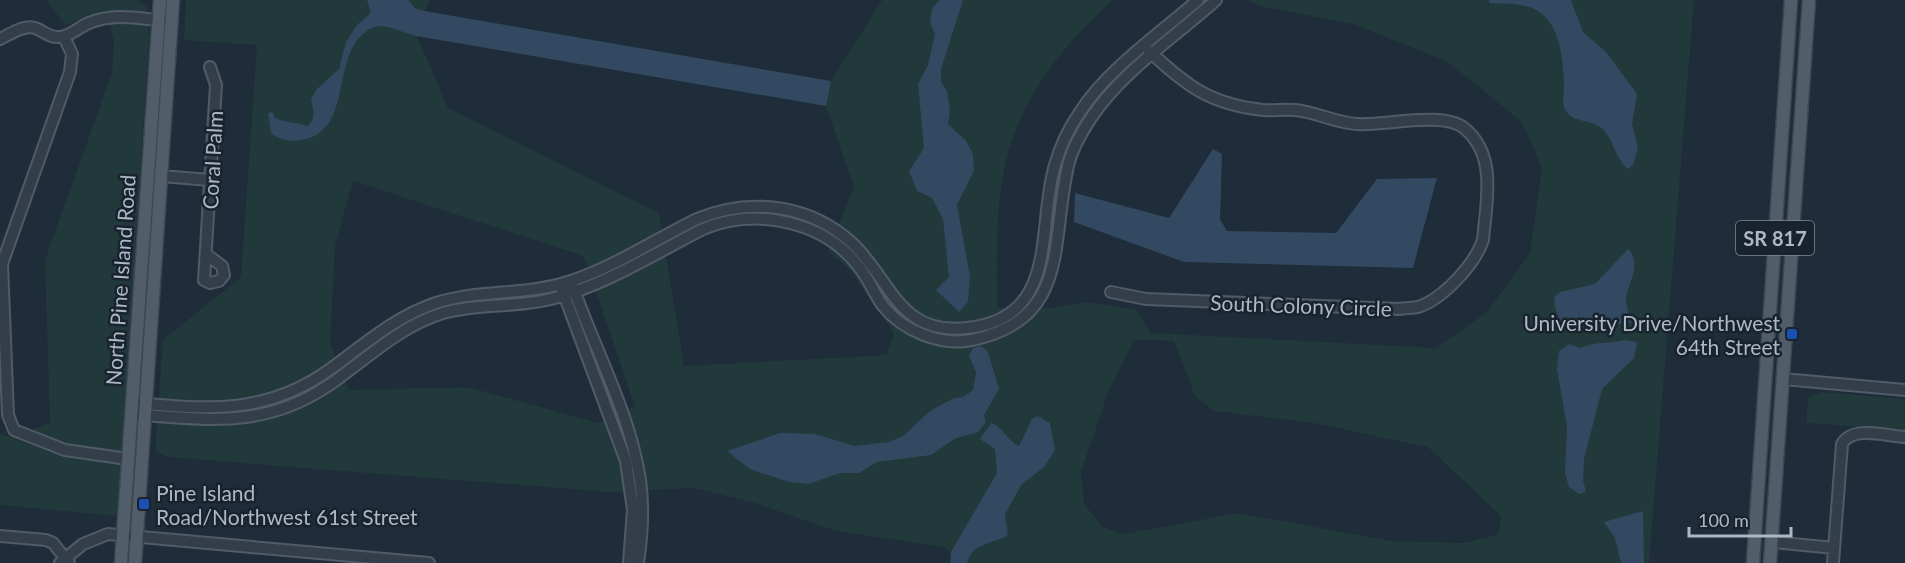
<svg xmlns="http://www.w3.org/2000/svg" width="1905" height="563" font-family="Lato,sans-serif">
<rect width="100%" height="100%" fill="#1f2c39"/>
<path fill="#21393a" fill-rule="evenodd" d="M46,0H137L147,7L149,39L117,516L0,505V434L12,437L50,423L45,260L112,73L114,42L106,10L65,25Z
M186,0H430L425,11L831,81L882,0H1113C1065,43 1021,97 1006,161C995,209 997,259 997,308H1049L1086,302L1135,309L1151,333L1436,348L1486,313L1530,253L1542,168L1522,122L1448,62L1353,24L1259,6L1248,0H1694L1649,563H950V552L943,547L836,531L755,503L694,488L609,492L167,457L155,451L163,340L241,277L257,45L184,40ZM417,36L826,106L854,187L828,251L849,269L894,333L887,355L684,366L659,213L448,108ZM353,181L584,256L635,407L598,423L468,387L349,390L330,344L335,246ZM1134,340L1174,341L1195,396L1214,411L1313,423L1428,447L1501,516L1499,534L1465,543L1391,541L1238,513L1124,534L1103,527L1084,504L1081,472L1108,393Z
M1821,392L1905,399V430L1806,423L1808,398Z"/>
<path fill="#324961" d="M367,0H408L415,8L424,11L831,81L826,106L416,36C403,33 385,22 372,28C327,50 357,132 301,140C289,142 280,140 271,133L268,113L273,112L274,117C284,123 296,122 307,126C316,119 314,111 311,100L316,90L339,69L346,42L357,25L371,13Z
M939,0H963L941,69V82L947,91L950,110L948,124L966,141L973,154L974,171L957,205L970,277L968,302L959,312L936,290L949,277L943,219L932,198L917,191L909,171L924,148L918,84L928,65L935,34L930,23L932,9Z
M1489,0H1571L1583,32L1606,52L1637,94L1632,124L1638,147L1633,165L1628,169C1614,158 1614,137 1600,127C1589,119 1571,123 1564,108C1562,101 1565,88 1564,80C1562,55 1560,20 1532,8C1520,3 1503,4 1490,3Z
M1213,149L1222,154L1220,219L1227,231L1336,233L1377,179L1437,178L1413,268L1184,262L1074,222L1075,193L1169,218Z
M1628,249C1643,265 1628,281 1626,299C1626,306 1630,315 1631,323L1619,324L1592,318L1561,324L1554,304L1555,296L1560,292L1595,284Z
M1625,340L1637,342L1634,358L1602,389L1584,459L1583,480L1586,492L1579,494L1569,487L1565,473L1567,427L1557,369L1559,351L1569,344L1581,348C1595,341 1609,344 1625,340Z
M981,346L988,352L999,389L984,415L986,422L978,432L956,438L931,455L877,462L859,473H840L808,484L789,482L750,469L727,451L780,433L815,434L854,446L889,442L903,436L930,411L952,399L963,397L973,390L976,372L969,356L973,348Z
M1038,416L1050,423L1055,450L1044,467L1022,484L1005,514L1008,535C992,545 974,541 967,563H951V552L997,473L995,449L980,439L991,423C1004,427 1007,441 1019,446L1032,419Z
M1643,511L1644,563H1621L1615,538L1604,522Z"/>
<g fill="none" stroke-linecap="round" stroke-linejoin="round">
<defs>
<path id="minor" d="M64,37L72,54L70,72L2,264L8,415L14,430L65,450L128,459
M0,39C9,35 24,24 35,28C44,31 49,38 60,37C71,36 79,27 89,23C115,12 141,19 167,21
M161,176L210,180
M206,254L222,266L224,275L219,281L210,283L204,280L216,85L210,67
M573,287C595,350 630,413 640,480C644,507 642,536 638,563
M562,289L626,461L633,510L629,563
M1111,292L1146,299L1399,309C1405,308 1412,308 1418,307C1443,299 1475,264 1483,240C1486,203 1498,155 1464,128C1443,111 1384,126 1357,124C1336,123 1316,112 1295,110C1284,109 1273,111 1263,110C1209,104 1187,86 1149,51
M1783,379L1905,390
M138,403C209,410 267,414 329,370C364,345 394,317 436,303C479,289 527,296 571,281C614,267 656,239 697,219C750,197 810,204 853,244C891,280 899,336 967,328C1061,318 1036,227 1055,165C1060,147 1069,128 1080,112C1107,70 1160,33 1198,0
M131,414C211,420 270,430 339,378C372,354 403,325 443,313C478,303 515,308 551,299C604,286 654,254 703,229C756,207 824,221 859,267C869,279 874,294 883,306C903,331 940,346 972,340C1069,320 1051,245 1067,171C1070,152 1081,133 1091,118C1122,71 1175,37 1216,0
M0,536L46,540L53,543L69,563
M1772,542L1834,548
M60,563L83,544L108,534L429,563
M1833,563L1842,444C1853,425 1886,436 1905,437"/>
<path id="major" d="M121,563L160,0
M135,563L173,0
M1753,563L1791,0
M1770,563L1809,0"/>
</defs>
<use href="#minor" stroke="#505b67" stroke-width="14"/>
<use href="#major" stroke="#3c4753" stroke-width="15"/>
<use href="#minor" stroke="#333e49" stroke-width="10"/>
<use href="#major" stroke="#515d69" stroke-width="12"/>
</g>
<g fill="#1a4fb4" stroke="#19232d" stroke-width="2">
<rect x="1786" y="328" width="12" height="12" rx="3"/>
<rect x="138" y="498" width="12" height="12" rx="3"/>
</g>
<g text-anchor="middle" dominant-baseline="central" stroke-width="5" stroke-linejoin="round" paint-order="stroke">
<rect fill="#19232d" stroke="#818b98" stroke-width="1.5" x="1736" y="221" width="78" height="34" rx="4.5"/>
<g font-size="20" font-weight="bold" fill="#adb8c6">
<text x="1775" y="238">SR 817</text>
</g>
<g font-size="21" fill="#adb8c6" stroke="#19232d">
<text transform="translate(212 160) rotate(-87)">Coral Palm</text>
<text transform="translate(120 280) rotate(-86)">North Pine Island Road</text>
<text transform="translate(1301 305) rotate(2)">South Colony Circle</text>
</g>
<g font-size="21" fill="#adb8c6" stroke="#19232d" text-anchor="end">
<text x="1780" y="322">University Drive/Northwest<tspan x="1780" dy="24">64th Street</tspan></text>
<text x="156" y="492" text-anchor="start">Pine Island<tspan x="156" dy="24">Road/Northwest 61st Street</tspan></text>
</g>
</g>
<path d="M1689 527v9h102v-9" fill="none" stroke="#adb8c6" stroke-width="3"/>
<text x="1698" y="527" font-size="18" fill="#adb8c6" stroke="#19232d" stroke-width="4.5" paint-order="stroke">100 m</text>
</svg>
